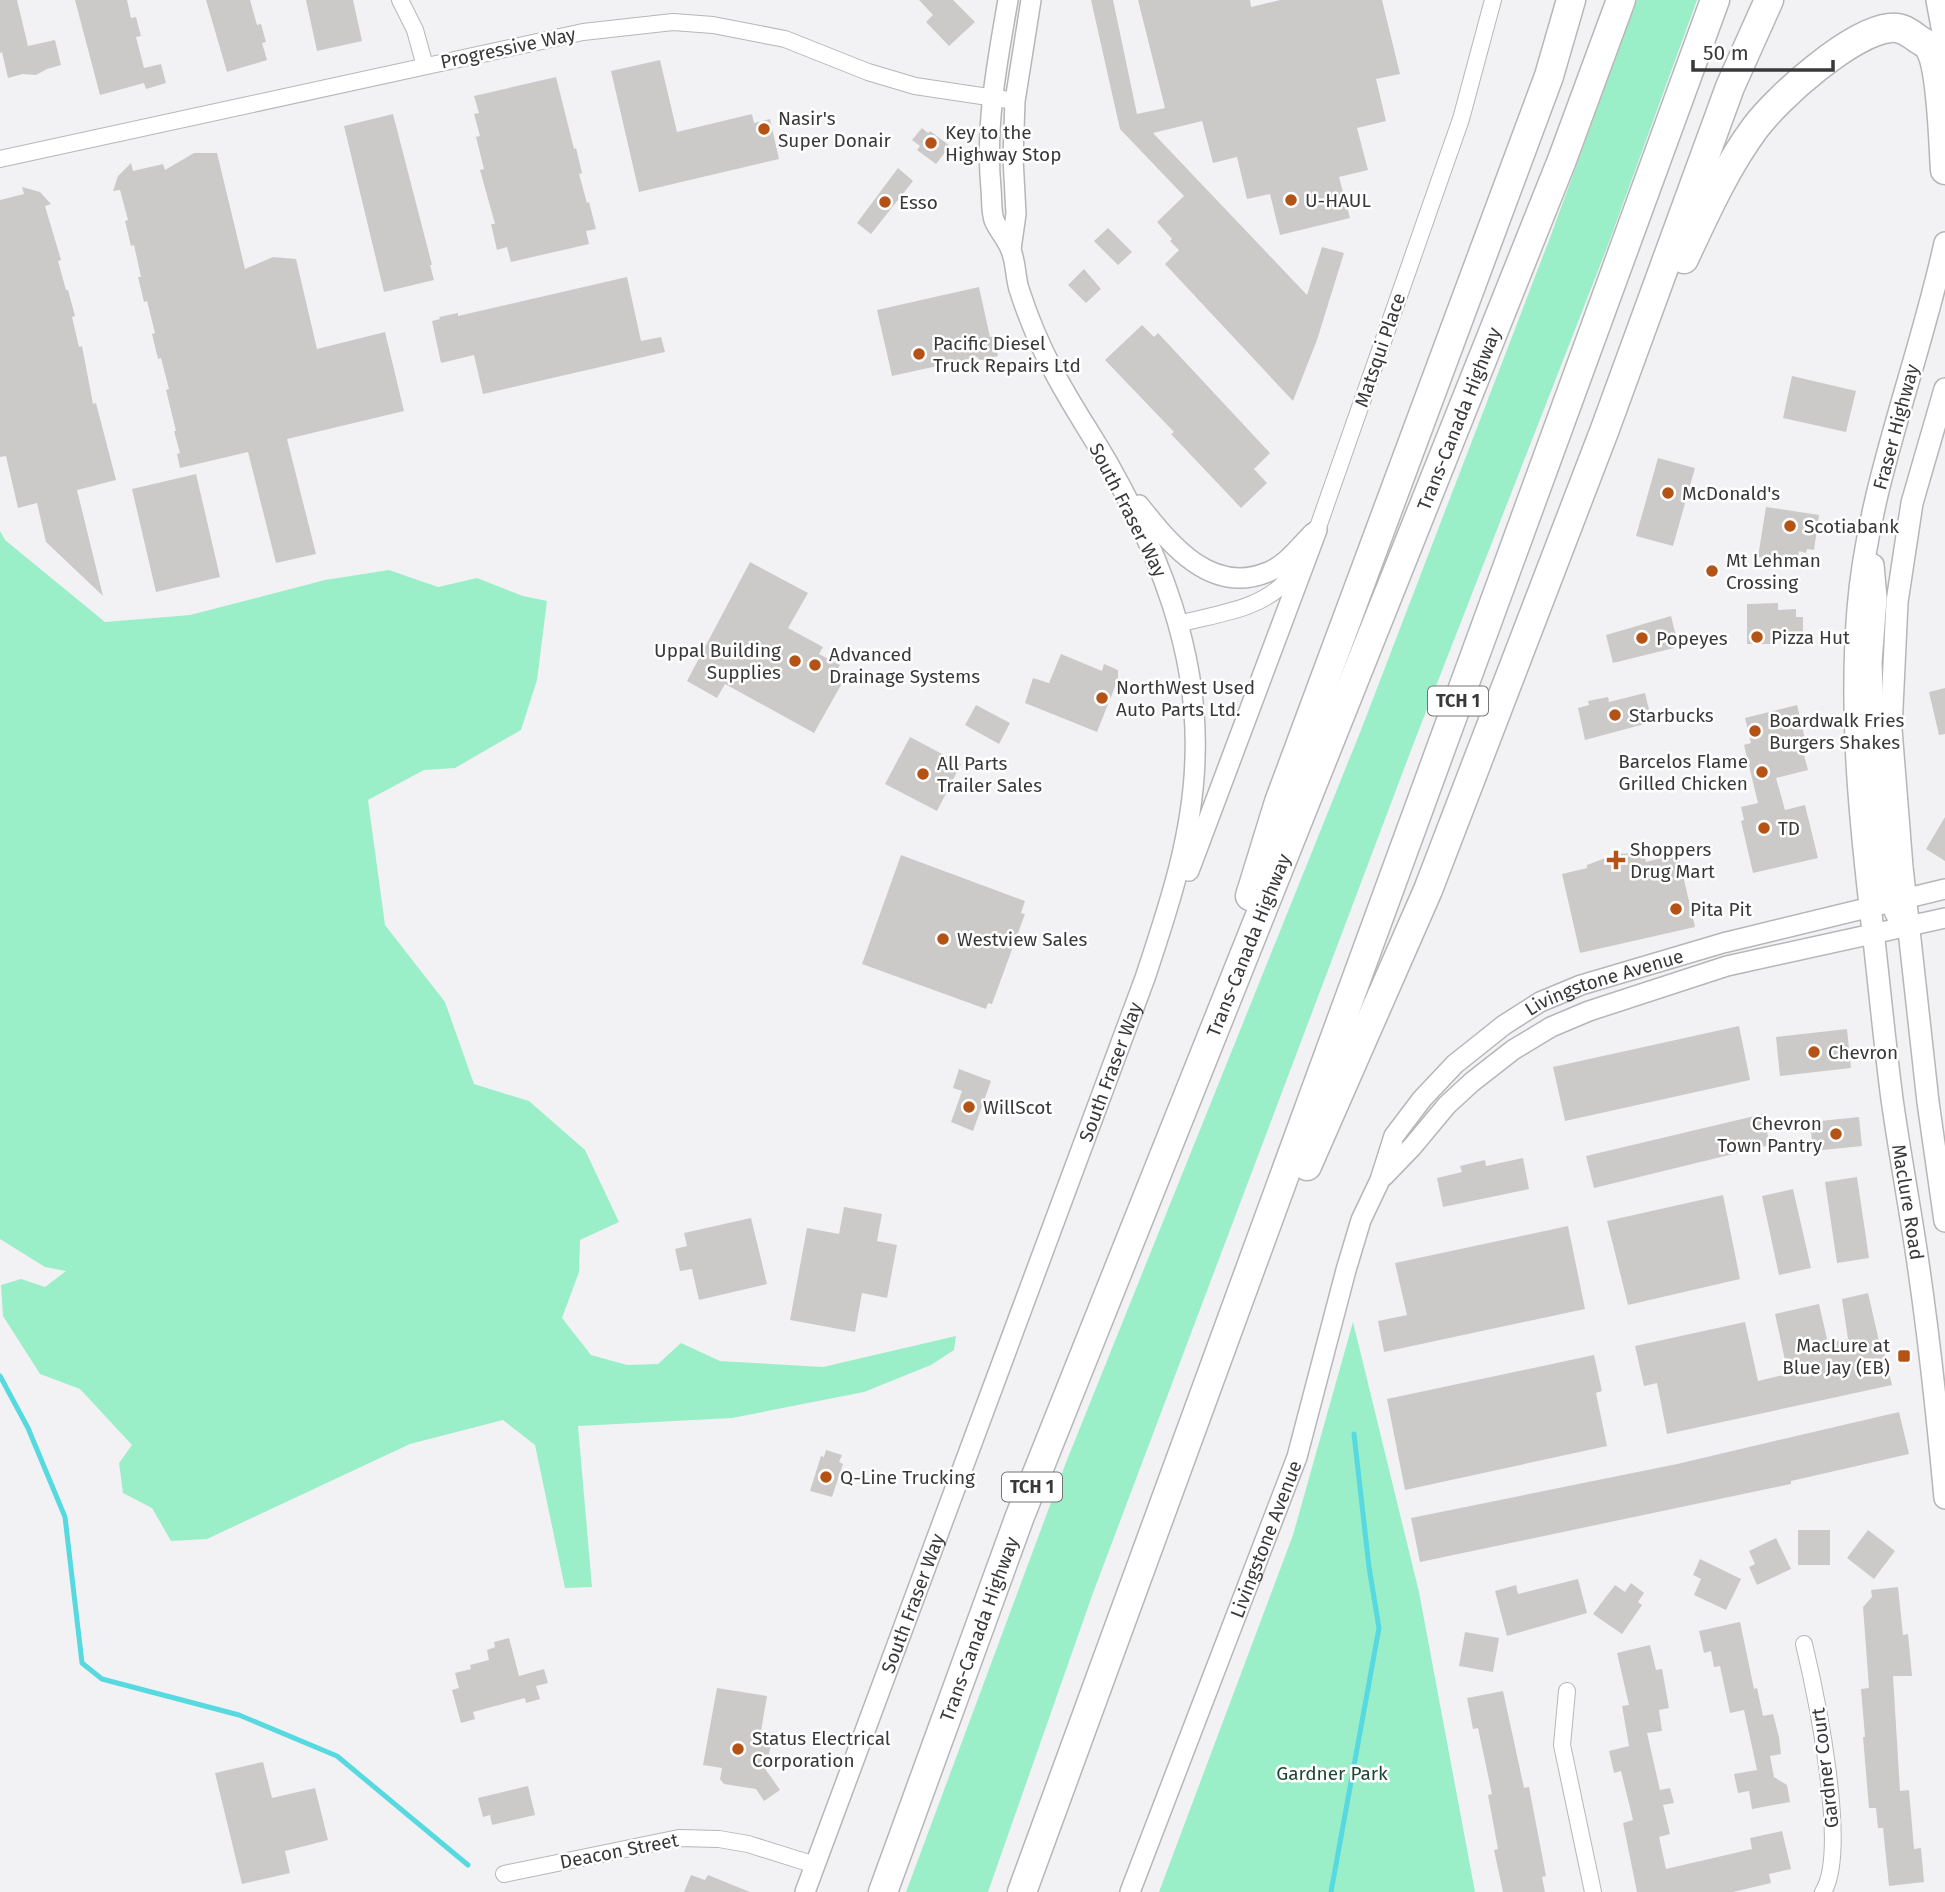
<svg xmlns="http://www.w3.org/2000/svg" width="1945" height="1892" font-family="'Fira Sans',sans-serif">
<rect width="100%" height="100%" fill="#f2f2f5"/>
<path fill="#9befc8" d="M1637,0H1697L1608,245L1413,745L1093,1593L988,1892H906L1065,1465L1361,730L1551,235Z
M0,531L5,540L105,622L190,615L325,580L389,570L438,587L477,578L523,596L547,601L537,680L521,730L455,768L424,770L368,800L385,925L445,1002L474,1084L529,1101L585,1150L619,1222L580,1240L579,1272L562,1318L591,1355L627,1365L658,1364L681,1343L720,1361L823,1367L956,1336L954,1350L931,1365L864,1392L732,1418L578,1426L592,1587L565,1588L535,1445L503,1420L410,1444L207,1539L171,1541L152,1508L123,1493L119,1463L132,1445L80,1389L40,1374L3,1316L1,1285L21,1279L45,1287L66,1271L45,1267L0,1239Z
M1353,1322L1419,1592L1475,1892H1159L1293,1535Z"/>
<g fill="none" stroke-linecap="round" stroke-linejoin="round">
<path stroke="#57d9e0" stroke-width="5" d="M0,1376L28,1428L65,1517L82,1663L102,1679L239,1715L337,1756L468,1865
M1331,1892L1379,1628L1369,1567L1354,1434"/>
</g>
<path fill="#cccac9" d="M0,0H17L28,46L55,40L61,65L47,69L36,75L23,74L8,78L2,52L0,53Z
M75,0H127L131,18L136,17L141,36L136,37L144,68L161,64L166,83L146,89L144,83L100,95Z
M206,0H250L257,25L261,24L266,42L262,43L267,60L227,72Z
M306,0H353L362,41L317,51Z
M919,0H953L975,22L949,46L926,22L933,15Z
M1091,0H1113L1137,114L1165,108L1138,0H1250L1251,7L1280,0H1382L1400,74L1376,79L1386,121L1357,128L1368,170L1339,177L1350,218L1280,235L1270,194L1247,199L1237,157L1213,163L1202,121L1153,133L1307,295L1322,247L1344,253L1317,340L1293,401L1165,264L1179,250L1170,241L1172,239L1157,222L1184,196L1120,129Z
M660,60L677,132L752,114L754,123L770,119L779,159L639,192L611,71Z
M556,77L574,149L576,148L582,173L579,174L587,203L589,202L596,229L586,231L589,244L511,262L507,247L497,250L491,224H495L480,170L484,169L476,137L480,136L474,114L479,113L474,96Z
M393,114L432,265H430L434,280L384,292L344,126Z
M922,128L928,133L930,131L950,146L936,164L917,150L920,146L912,140Z
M194,153H217L245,269L273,257L296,259L317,349L385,332L404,411L287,439L316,554L276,563L248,452L180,468L177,454L180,453L174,431H176L166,390L169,389L161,358L158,359L152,334L155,333L147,301L144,302L138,277H141L134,245L131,246L125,221L128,220L120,190L113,191L118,176L131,163L133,171L163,164L165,170Z
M898,168L913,181L871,234L857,223Z
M22,187L40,192L51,204L45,206L61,260L58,261L66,290H68L75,316L72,317L79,347L82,346L93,404L96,403L116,480L77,490L103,596L46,542L37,503L18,508L6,456L0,457V200L24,194Z
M1108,228L1132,252L1118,265L1094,241Z
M1084,269L1101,289L1086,303L1068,285Z
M627,277L641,341L661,337L665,352L483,394L474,355L441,363L432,321L440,319L439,317L458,313V316Z
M979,287L990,337L994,336L998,356L978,361V357L892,376L877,310Z
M1142,325L1154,337L1158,333L1270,453L1254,469L1267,483L1241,508L1171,434L1174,432L1105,360Z
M1792,376L1856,391L1846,432L1783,418Z
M1658,458L1695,468L1673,546L1636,536Z
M196,474L220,577L156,592L132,489Z
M1766,507L1819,515L1814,550L1807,549L1806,553L1799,551L1797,563L1758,557Z
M750,562L808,593L788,628L823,647L819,654L840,665L835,673L845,678L814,733L725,684L717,698L687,681Z
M1778,603V610L1796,609V617H1803V635L1797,633L1795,639H1774V644H1747V604Z
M1671,616L1677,640L1672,641L1674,648L1613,663L1606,635Z
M1061,654L1102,671L1104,664L1118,670V679L1097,732L1025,703L1033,678L1049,683Z
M1945,688V734L1939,735L1929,692Z
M1645,693L1652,722L1585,740L1578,708L1589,705L1588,701L1608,697L1609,702Z
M976,705L1010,723L999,744L965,725Z
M1797,705L1806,743L1801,744L1808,770L1776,778L1785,810L1805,805L1818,858L1753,873L1741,821L1744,820L1741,807L1758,803L1744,745L1751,743L1745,718Z
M910,737L961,764L937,811L885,784Z
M1945,817V861L1926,849Z
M1635,853L1636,857L1644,855L1646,862L1678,854L1695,927L1580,953L1562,874L1587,868V865L1616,854Z
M901,855L1025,901L1021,913L1025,914L992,1004L988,1003L986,1009L862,964Z
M1739,1026L1750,1080L1565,1121L1553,1067Z
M1847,1029L1851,1068L1780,1076L1776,1037Z
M959,1069L991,1081L973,1131L951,1122L962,1091L953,1088Z
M1763,1114L1770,1145L1594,1188L1586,1156Z
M1859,1117L1862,1146L1813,1151L1810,1122Z
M1523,1158L1529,1189L1443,1207L1437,1178L1462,1172L1460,1166L1485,1160L1486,1166Z
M1857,1177L1869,1258L1837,1263L1825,1182Z
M1793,1189L1811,1268L1779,1275L1762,1196Z
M1723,1195L1740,1279L1628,1305L1607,1221Z
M844,1207L882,1214L877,1241L897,1245L887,1298L862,1293L855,1332L790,1320L807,1228L839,1234Z
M751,1218L767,1284L699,1300L692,1269L680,1271L675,1249L687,1246L684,1233Z
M1568,1226L1585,1309L1384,1352L1378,1321L1407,1315L1395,1263Z
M1868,1293L1882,1354L1884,1353L1892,1385L1667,1434L1657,1383L1644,1386L1635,1346L1745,1322L1758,1381L1788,1374L1775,1314L1819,1304L1828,1343L1848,1339L1842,1299Z
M1594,1355L1602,1391L1596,1393L1607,1446L1405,1490L1387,1399Z
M1899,1412L1909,1454L1791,1481V1484L1420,1562L1411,1518L1677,1464Z
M826,1450L842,1455L839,1462L843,1464L832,1497L810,1491L821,1456L824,1457Z
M1798,1530H1830V1565H1798Z
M1868,1530L1895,1551L1874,1579L1847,1558Z
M1776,1538L1791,1569L1757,1585L1749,1567L1755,1564L1749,1551Z
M1700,1559L1741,1579L1726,1610L1694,1595L1701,1579L1693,1575Z
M1578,1579L1587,1613L1507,1636L1495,1591L1516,1585L1518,1594Z
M1631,1583L1644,1593L1638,1602L1642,1605L1622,1634L1593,1614L1615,1585L1625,1592Z
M1898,1587L1903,1635L1908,1634L1912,1676H1893L1900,1791L1909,1790L1914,1849L1921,1848L1924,1882L1889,1886L1883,1828H1878L1876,1808H1869L1866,1773L1863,1737H1865L1861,1689L1869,1688L1863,1607L1872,1597L1871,1590Z
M1740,1622L1754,1689L1757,1688L1763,1716L1773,1714L1779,1737L1781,1754L1770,1756L1774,1777L1787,1785L1790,1802L1752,1809L1749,1791L1738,1793L1734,1774L1757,1770L1744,1710L1730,1713L1720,1666L1714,1667L1711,1651L1704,1653L1699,1631Z
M1465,1632L1499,1638L1493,1672L1459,1666Z
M509,1638L519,1676L544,1669L548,1683L536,1686L540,1699L526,1703L525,1698L473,1712L475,1719L461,1723L452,1690L459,1688L455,1673L471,1669L470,1665L489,1660L487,1650L495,1647L494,1642Z
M1650,1645L1656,1670L1662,1669L1669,1708L1659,1710L1662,1731L1647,1733L1660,1790L1670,1788L1674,1803L1663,1805L1670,1834L1659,1837L1666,1869L1752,1849L1750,1838L1782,1831L1791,1869L1769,1874L1771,1883L1733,1892H1637L1623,1823L1633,1820L1621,1771L1614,1773L1609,1751L1629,1746L1622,1706L1629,1705L1617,1653Z
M717,1688L767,1696L761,1731L773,1733L766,1770L780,1790L764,1801L756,1789L724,1784L720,1779L722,1768L703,1765Z
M1503,1691L1524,1788L1529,1787L1546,1876L1542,1877L1545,1892H1503L1494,1850L1498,1849L1488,1795L1492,1794L1478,1728L1473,1729L1467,1698Z
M263,1762L272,1798L315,1788L328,1840L285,1851L290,1873L242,1884L215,1773Z
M528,1786L535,1815L492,1825L490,1815L483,1817L478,1798Z
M691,1875L705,1880L708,1875L750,1892H684Z"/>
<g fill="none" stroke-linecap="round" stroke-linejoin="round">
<defs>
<path id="minor" d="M400,0L415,30L425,66
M0,159L583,32L673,22L713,25L785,39L868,72L915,86L1015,101
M1179,624C1214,614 1260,610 1285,582C1298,567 1307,546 1317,530L1461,119L1493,0
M1804,1644C1816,1694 1849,1851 1823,1892
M1567,1691L1562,1745L1593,1892
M504,1874L679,1838L719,1839L748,1844L815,1865"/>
<g id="tertiary">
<path d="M1011,249L1016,214L1013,158L1015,101L1031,0"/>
<path d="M1139,505C1170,544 1211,596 1268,572C1286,565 1300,546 1313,533"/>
<path d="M1189,871L1317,530"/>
<path d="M1384,1176L1412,1147L1447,1105L1472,1082L1513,1050L1551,1027L1589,1011L1727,966L1945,918"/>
<path id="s1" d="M805,1892L1145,978C1169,906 1193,835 1195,758C1199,652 1159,553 1108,463C1090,432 1070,403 1054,372C1040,346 1028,317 1019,289C1015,276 1016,260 1010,248C1006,238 998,230 994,220C991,211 992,199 991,189C985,125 997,63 1008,0"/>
<path id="s2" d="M1130,1892L1297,1457L1346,1270L1361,1220L1380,1180L1394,1136L1422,1099L1455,1064L1504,1025L1540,1002L1581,985L1723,943L1945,889"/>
</g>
<g id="secondary">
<path d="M1937,0L1945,43"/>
<path id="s3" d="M1945,243C1919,364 1868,485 1858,609C1849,720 1861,830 1874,940C1880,993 1885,1046 1892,1099C1900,1156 1911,1213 1919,1270C1930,1346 1938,1422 1945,1498"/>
<path d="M1945,389L1912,503L1897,602L1891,729L1902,867L1928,1102L1945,1221"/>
<path d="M1873,565L1876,598L1871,662L1875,778L1882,849L1891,902L1897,915L1907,925"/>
</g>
<g id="motorway">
<path d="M1684,259C1705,214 1726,167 1755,128C1778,97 1851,32 1890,28C1901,26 1910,33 1918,39C1923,42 1928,45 1930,49C1942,70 1943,143 1945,170"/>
<path d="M1250,896L1279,802L1549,76L1571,0"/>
<path d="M1307,1166L1428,890L1605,429L1730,87L1769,0"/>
<path id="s4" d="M883,1892L1020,1516L1562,160L1621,0"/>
<path d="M1022,1892L1715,0"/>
</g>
</defs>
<use href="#minor" stroke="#b6b6b8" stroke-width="18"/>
<use href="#tertiary" stroke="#b6b6b8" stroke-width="22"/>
<use href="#secondary" stroke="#b6b6b8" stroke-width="24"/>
<use href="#motorway" stroke="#b6b6b8" stroke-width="31"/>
<use href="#minor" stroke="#fff" stroke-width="16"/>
<use href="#tertiary" stroke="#fff" stroke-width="19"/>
<use href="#secondary" stroke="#fff" stroke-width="21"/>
<use href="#motorway" stroke="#fff" stroke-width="28"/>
</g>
<g fill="#b45315" stroke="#fff" stroke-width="2.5">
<circle cx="764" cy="129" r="7"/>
<circle cx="931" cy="143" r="7"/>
<circle cx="1291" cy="200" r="7"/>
<circle cx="885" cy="202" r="7"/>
<circle cx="919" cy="354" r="7"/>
<circle cx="1668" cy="493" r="7"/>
<circle cx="1790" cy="526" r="7"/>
<circle cx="1712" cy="571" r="7"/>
<circle cx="1757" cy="637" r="7"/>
<circle cx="1642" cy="638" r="7"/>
<circle cx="795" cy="661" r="7"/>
<circle cx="815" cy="665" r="7"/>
<circle cx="1102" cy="698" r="7"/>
<circle cx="1615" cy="715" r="7"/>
<circle cx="1755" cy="731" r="7"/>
<circle cx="1762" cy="772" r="7"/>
<circle cx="923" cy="774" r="7"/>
<circle cx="1764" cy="828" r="7"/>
<path d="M1612.5 849.5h7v7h7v7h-7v7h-7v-7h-7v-7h7z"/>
<circle cx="1676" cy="909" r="7"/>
<circle cx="943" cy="939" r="7"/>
<circle cx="1814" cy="1052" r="7"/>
<circle cx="969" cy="1107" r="7"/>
<circle cx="1836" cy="1134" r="7"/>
<rect x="1897" y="1349" width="14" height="14" rx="3.5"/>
<circle cx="826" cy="1477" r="7"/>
<circle cx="738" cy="1749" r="7"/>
</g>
<g text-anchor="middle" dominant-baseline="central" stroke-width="5" stroke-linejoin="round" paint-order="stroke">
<g fill="#fff" stroke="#747475" stroke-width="2">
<rect x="1428" y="686.5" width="60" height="29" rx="5"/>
<rect x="1002" y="1472.5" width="60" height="29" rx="5"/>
</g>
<g font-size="18" font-weight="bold" fill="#39393a">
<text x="1458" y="701">TCH 1</text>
<text x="1032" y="1487">TCH 1</text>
</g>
<g font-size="19" fill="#39393a" stroke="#fff">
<text transform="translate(508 48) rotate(-12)">Progressive Way</text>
<text transform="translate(1380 350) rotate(-71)">Matsqui Place</text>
<text stroke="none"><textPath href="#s4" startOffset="1582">Trans-Canada Highway</textPath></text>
<text transform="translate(1896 427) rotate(-75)">Fraser Highway</text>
<text transform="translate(1128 510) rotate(63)">South Fraser Way</text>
<text stroke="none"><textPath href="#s4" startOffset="1015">Trans-Canada Highway</textPath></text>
<text stroke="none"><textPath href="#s2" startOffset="1069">Livingstone Avenue</textPath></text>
<text stroke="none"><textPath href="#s1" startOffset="875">South Fraser Way</textPath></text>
<text stroke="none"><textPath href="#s3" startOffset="973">Maclure Road</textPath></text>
<text stroke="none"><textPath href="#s2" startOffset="378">Livingstone Avenue</textPath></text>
<text stroke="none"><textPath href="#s1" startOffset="308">South Fraser Way</textPath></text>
<text stroke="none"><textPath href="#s4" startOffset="280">Trans-Canada Highway</textPath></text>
<text transform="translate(1825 1768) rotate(-97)">Gardner Court</text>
<text transform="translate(619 1851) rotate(-11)">Deacon Street</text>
</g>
<g font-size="19" fill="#39393a" stroke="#fff" text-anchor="start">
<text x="778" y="118">Nasir's<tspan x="778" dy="22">Super Donair</tspan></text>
<text x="945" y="132">Key to the<tspan x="945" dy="22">Highway Stop</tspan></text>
<text x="1305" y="200">U-HAUL</text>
<text x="899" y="202">Esso</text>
<text x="933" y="343">Pacific Diesel<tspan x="933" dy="22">Truck Repairs Ltd</tspan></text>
<text x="1682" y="493">McDonald's</text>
<text x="1804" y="526">Scotiabank</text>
<text x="1726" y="560">Mt Lehman<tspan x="1726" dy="22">Crossing</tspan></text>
<text x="1771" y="637">Pizza Hut</text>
<text x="1656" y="638">Popeyes</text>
<text x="781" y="650" text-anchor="end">Uppal Building<tspan x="781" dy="22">Supplies</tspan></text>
<text x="829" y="654">Advanced<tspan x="829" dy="22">Drainage Systems</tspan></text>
<text x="1116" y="687">NorthWest Used<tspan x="1116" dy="22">Auto Parts Ltd.</tspan></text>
<text x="1629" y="715">Starbucks</text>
<text x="1769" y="720">Boardwalk Fries<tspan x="1769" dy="22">Burgers Shakes</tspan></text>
<text x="1748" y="761" text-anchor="end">Barcelos Flame<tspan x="1748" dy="22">Grilled Chicken</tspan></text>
<text x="937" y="763">All Parts<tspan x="937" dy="22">Trailer Sales</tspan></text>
<text x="1778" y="828">TD</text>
<text x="1630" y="849">Shoppers<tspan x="1630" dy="22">Drug Mart</tspan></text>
<text x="1690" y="909">Pita Pit</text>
<text x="957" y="939">Westview Sales</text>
<text x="1828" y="1052">Chevron</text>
<text x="983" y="1107">WillScot</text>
<text x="1822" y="1123" text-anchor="end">Chevron<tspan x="1822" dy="22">Town Pantry</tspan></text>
<text x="1890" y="1345" text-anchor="end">MacLure at<tspan x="1890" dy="22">Blue Jay (EB)</tspan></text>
<text x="840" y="1477">Q-Line Trucking</text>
<text x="752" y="1738">Status Electrical<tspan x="752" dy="22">Corporation</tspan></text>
</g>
<g font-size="19" fill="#1c4735" stroke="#fff">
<text x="1332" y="1773">Gardner Park</text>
</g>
</g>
<path d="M1693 60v10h140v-10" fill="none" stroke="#39393a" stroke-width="3.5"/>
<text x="1703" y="60" font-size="21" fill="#39393a" stroke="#ffffff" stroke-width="5" paint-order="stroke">50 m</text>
</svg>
